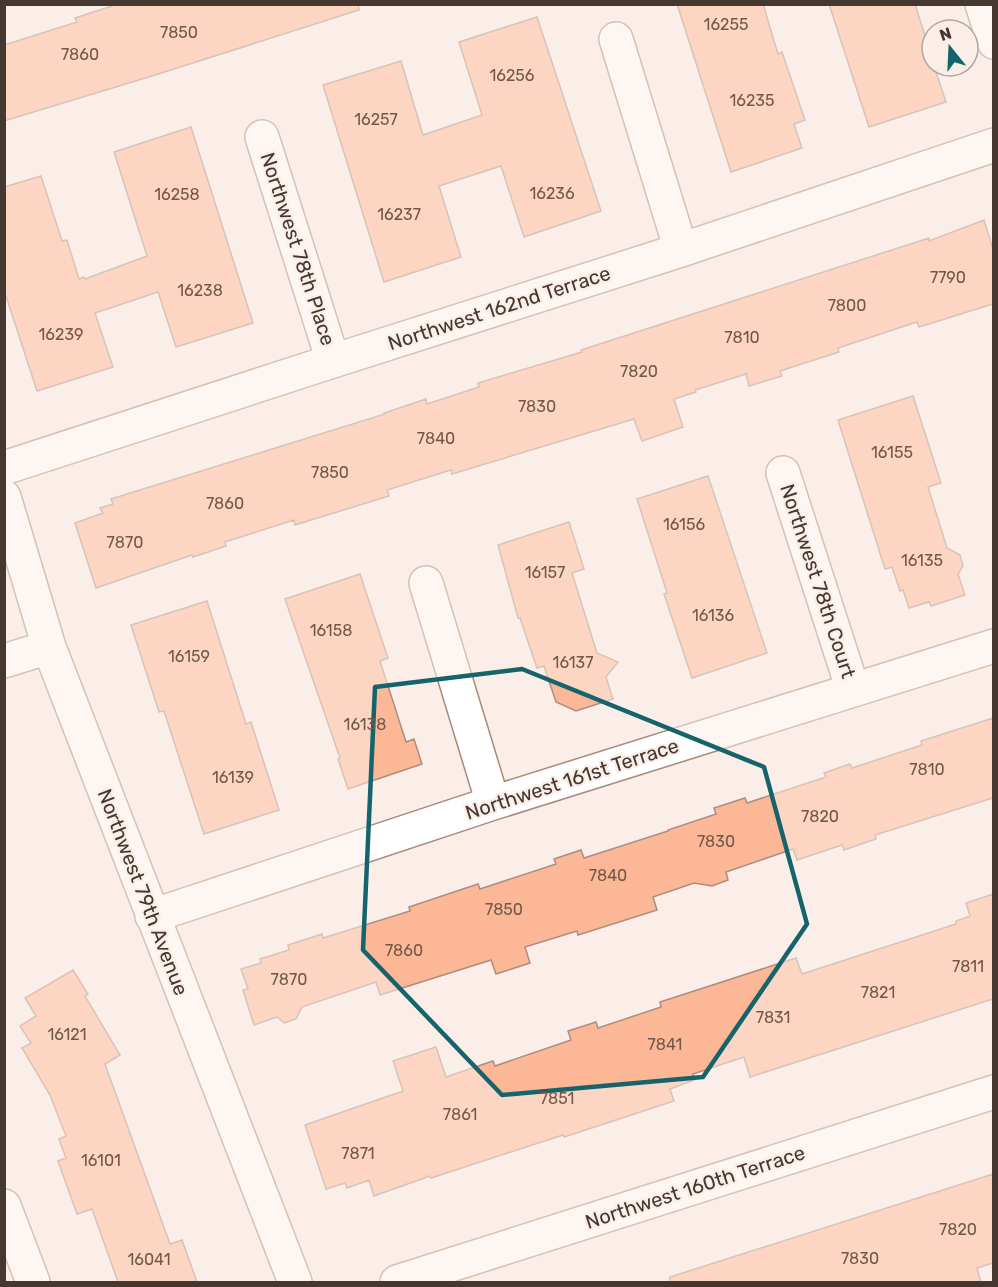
<svg xmlns="http://www.w3.org/2000/svg" width="998" height="1287" font-family="Rubik,sans-serif">
<rect width="100%" height="100%" fill="#fbeee8"/>
<path fill="#fcb797" stroke="#ac8e80" stroke-width="1.5" d="M118,4H358L359,10L152,76L4,121V45L77,22L75,18Z
M677,4H763L778,54L782,52L805,120L794,124L802,148L731,172Z
M829,4H915L932,58V66H934L946,102L869,127Z
M537,17L601,211L524,237L501,166L439,186L461,257L384,282L323,85L401,61L423,135L482,115L459,42Z
M191,127L253,323L176,347L158,292L95,313L113,367L37,391L4,290V187L41,176L62,241L67,240L79,279L84,277L85,279L147,256L114,152Z
M984,220L993,249V304L919,327L917,322L838,348L839,352L780,371L782,376L749,386L746,374L695,390L696,392L674,399L683,427L642,441L634,419L452,474L451,470L387,490L389,496L295,525L294,520L225,542L226,546L193,557L192,555L96,588L75,523L103,513L100,508L113,504L111,499L385,414L384,413L426,399L427,404L479,387L478,383L582,352L581,350L929,238V241Z
M913,396L941,483L928,487L947,548L960,555L963,566L958,574L965,595L931,606L929,602L909,608L903,590L900,591L892,567L885,569L838,420Z
M708,476L767,653L692,678L664,594L667,593L637,499Z
M569,522L584,569L572,573L597,653L618,662L606,677L613,699L576,711L556,702L544,666L537,668L520,618H518L498,545Z
M360,574L388,658L380,661L406,742L414,739L422,764L348,789L338,759L340,758L285,599Z
M207,601L246,724L251,722L279,810L204,834L164,711L159,712L131,625Z
M993,718V798L875,835L876,839L844,850L842,845L797,860L793,849L726,872L728,880L712,886L694,883L653,897L657,910L578,935L577,931L525,947L530,963L496,974L491,960L380,995L376,982L302,1007L296,1019L284,1023L277,1017L254,1025L243,990L248,989L241,969L261,963L260,959L289,950L288,945L322,934L323,938L410,911L409,907L478,884L480,889L556,864L554,859L581,850L584,858L668,831V830L716,814L714,808L745,798L747,803L826,777L824,773L850,764L852,768L922,745L921,741Z
M993,894V999L750,1077L744,1057L693,1074L694,1080L670,1089L674,1101L564,1137L563,1135L431,1178L430,1176L374,1196L369,1180L347,1188L345,1183L326,1189L305,1125L403,1091L393,1061L436,1047L446,1077L493,1061L495,1066L571,1040L568,1031L596,1022L598,1028L661,1007L660,1002L796,958L802,974L956,924V921L970,916L966,903Z
M73,970L88,994L85,996L120,1055L105,1064L170,1244L182,1240L197,1282H118L92,1209L77,1214L58,1161L66,1158L59,1139L66,1136L50,1095L22,1048L31,1043L20,1026L36,1016L25,998Z
M993,1174V1263L977,1268L981,1282H670V1277Z"/>
<g fill="none" stroke-linecap="round" stroke-linejoin="round">
<defs>
<path id="street" d="M982,4L994,42
M616,39L681,250
M262,137L333,361
M4,468L333,361L681,250L994,145
M783,473L853,690
M4,497L49,647L295,1282
M426,583L493,803
M4,661L49,647
M152,916L493,803L994,646
M4,1206L33,1282
M397,1282L994,1092"/>
</defs>
<use href="#street" stroke="#a88a7c" stroke-width="36"/>
<use href="#street" stroke="#fff" stroke-width="33"/>
</g>
<path d="M0 0H998V1287H0ZM522,669L764,767L807,924L703,1077L502,1095L363,950L375,687Z" fill="#fbeee8" fill-opacity=".55" fill-rule="evenodd"/>
<path fill="none" stroke="#16646b" stroke-width="4.5" stroke-linejoin="round" d="M522,669L764,767L807,924L703,1077L502,1095L363,950L375,687Z"/>
<g text-anchor="middle" dominant-baseline="central" stroke-width="4.5" stroke-linejoin="round" paint-order="stroke">
<g font-size="16" fill="#72584a">
<text x="726" y="24">16255</text>
<text x="179" y="32">7850</text>
<text x="80" y="54">7860</text>
<text x="512" y="75">16256</text>
<text x="752" y="100">16235</text>
<text x="376" y="119">16257</text>
<text x="552" y="193">16236</text>
<text x="177" y="194">16258</text>
<text x="399" y="214">16237</text>
<text x="948" y="277">7790</text>
<text x="200" y="290">16238</text>
<text x="847" y="305">7800</text>
<text x="61" y="334">16239</text>
<text x="742" y="337">7810</text>
<text x="639" y="371">7820</text>
<text x="537" y="406">7830</text>
<text x="436" y="438">7840</text>
<text x="892" y="452">16155</text>
<text x="330" y="472">7850</text>
<text x="225" y="503">7860</text>
<text x="684" y="524">16156</text>
<text x="125" y="542">7870</text>
<text x="922" y="560">16135</text>
<text x="545" y="572">16157</text>
<text x="713" y="615">16136</text>
<text x="331" y="630">16158</text>
<text x="189" y="656">16159</text>
<text x="573" y="662">16137</text>
<text x="365" y="724">16138</text>
<text x="927" y="769">7810</text>
<text x="233" y="777">16139</text>
<text x="820" y="816">7820</text>
<text x="716" y="841">7830</text>
<text x="608" y="875">7840</text>
<text x="504" y="909">7850</text>
<text x="404" y="950">7860</text>
<text x="968" y="966">7811</text>
<text x="289" y="979">7870</text>
<text x="878" y="992">7821</text>
<text x="773" y="1017">7831</text>
<text x="67" y="1034">16121</text>
<text x="665" y="1044">7841</text>
<text x="557" y="1098">7851</text>
<text x="460" y="1114">7861</text>
<text x="358" y="1153">7871</text>
<text x="101" y="1160">16101</text>
<text x="958" y="1229">7820</text>
<text x="860" y="1258">7830</text>
<text x="149" y="1259">16041</text>
</g>
<g font-size="20" fill="#443831" stroke="#fbeee8">
<text transform="translate(298 249) rotate(72)">Northwest 78th Place</text>
<text transform="translate(499 308) rotate(-18)">Northwest 162nd Terrace</text>
<text transform="translate(818 581) rotate(72)">Northwest 78th Court</text>
<text transform="translate(572 779) rotate(-18)">Northwest 161st Terrace</text>
<text transform="translate(143 892) rotate(69)">Northwest 79th Avenue</text>
<text transform="translate(695 1187) rotate(-18)">Northwest 160th Terrace</text>
</g>
</g>
<rect width="998" height="1287" fill="none" stroke="#443831" stroke-width="12"/>
<g transform="translate(950 48) rotate(342)"><circle r="28" fill="#fbeee8" stroke="#b2a59f" stroke-width="1.5"/>
<path d="M0-4.5L10 22L0 15L-10 22Z" fill="#16646b"/>
<text y="-9" font-size="16" font-weight="bold" text-anchor="middle" fill="#443831">N</text>
</g>
</svg>
